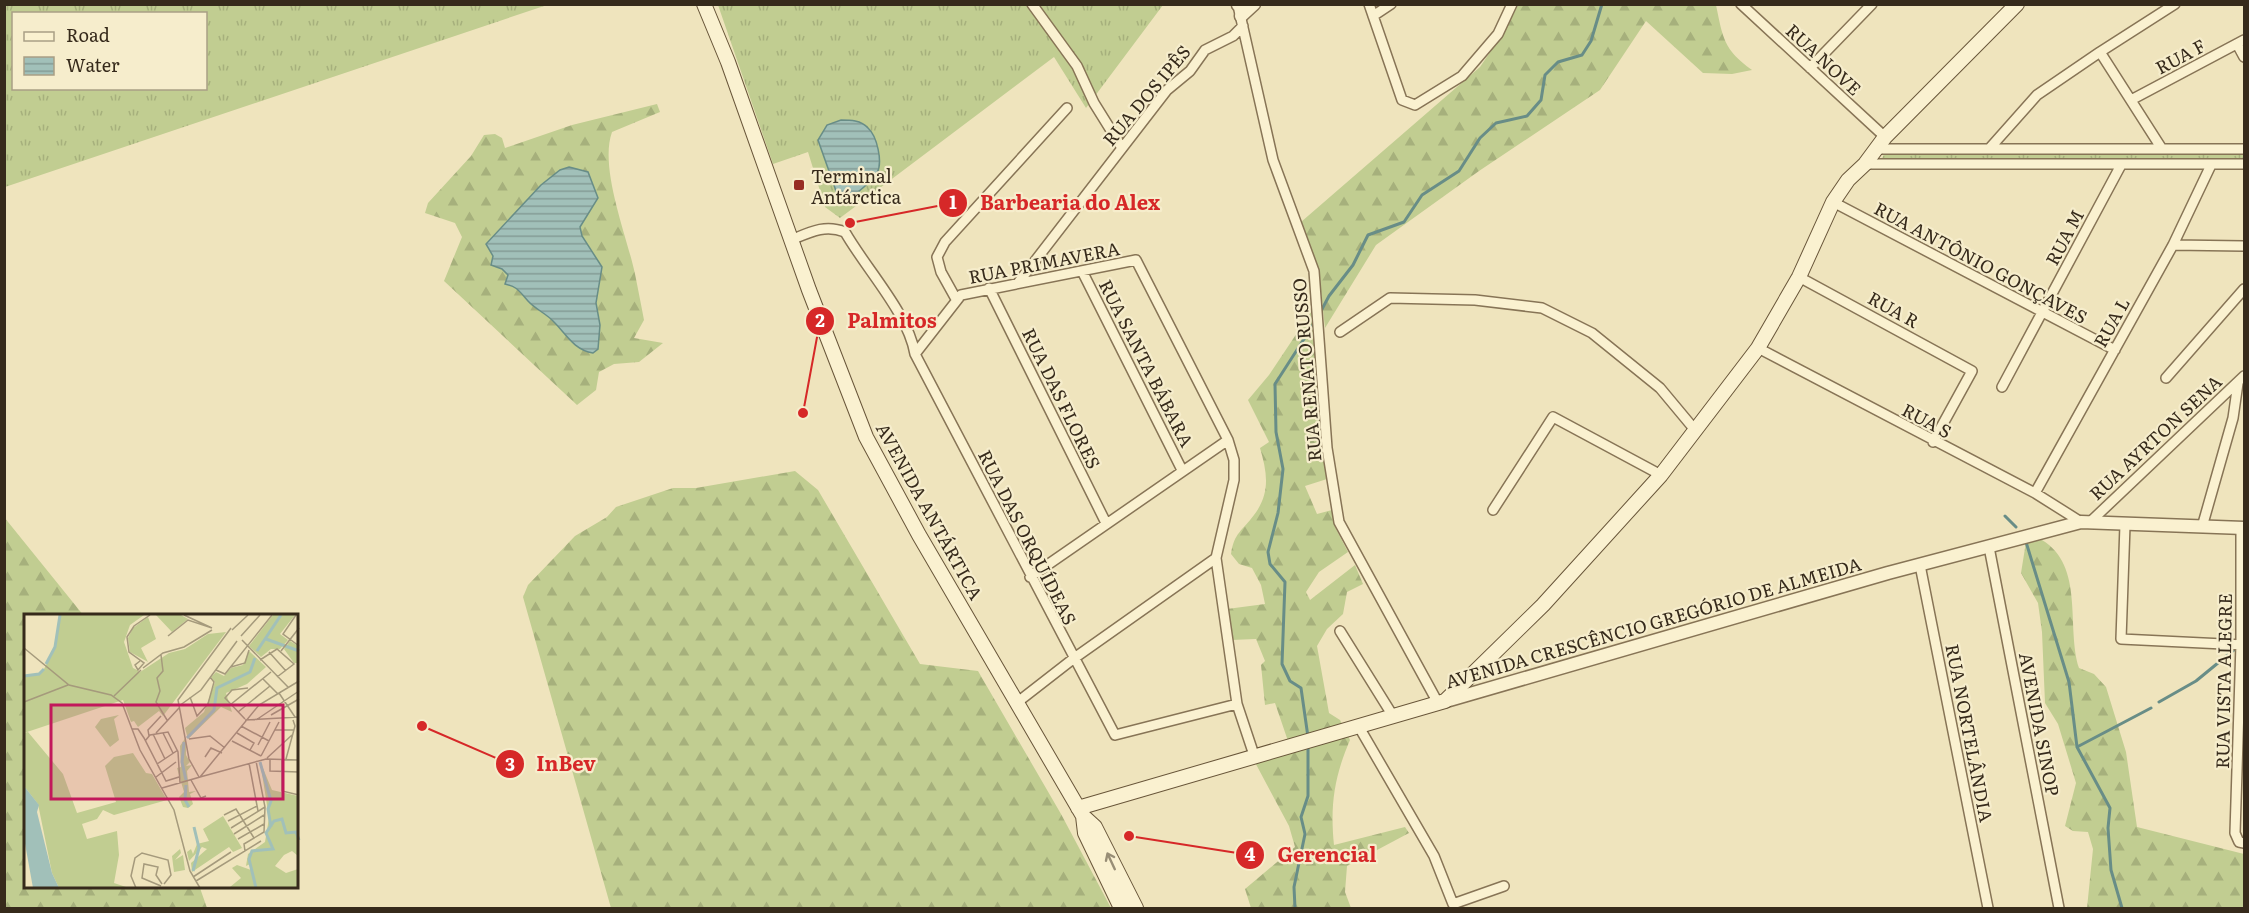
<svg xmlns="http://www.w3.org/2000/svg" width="2249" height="913" font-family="Literata,serif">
<defs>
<pattern id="grass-tufts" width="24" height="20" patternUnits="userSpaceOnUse" patternTransform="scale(1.5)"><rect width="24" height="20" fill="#c1cd91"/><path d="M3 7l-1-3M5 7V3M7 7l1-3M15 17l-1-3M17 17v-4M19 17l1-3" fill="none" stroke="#a6b07c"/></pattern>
<pattern id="forest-firs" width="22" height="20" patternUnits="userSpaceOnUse" patternTransform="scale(1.5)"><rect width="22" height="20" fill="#c1cd91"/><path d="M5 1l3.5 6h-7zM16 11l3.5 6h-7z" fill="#a6b07c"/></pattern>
<pattern id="water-rules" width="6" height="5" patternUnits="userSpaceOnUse" patternTransform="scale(1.5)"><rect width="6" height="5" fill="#a1c0b9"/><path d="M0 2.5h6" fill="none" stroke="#849c96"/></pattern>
</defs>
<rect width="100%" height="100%" fill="#efe4bd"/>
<path fill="url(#grass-tufts)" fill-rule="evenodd" d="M5,4H547V5L5,187ZM14,14H206V88H14Z
M718,5H1163L1086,108L1054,57L840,218L825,207L808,152L773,164Z
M1885,151L2244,153V162L1882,159Z"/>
<path fill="url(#forest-firs)" d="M1518,5H1716C1723,38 1723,49 1752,70L1732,74L1703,73L1646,21L1600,90L1479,171L1376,245L1325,328L1319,274L1301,222L1480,67L1507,27Z
M657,104L660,112L612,132C599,168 627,236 635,274C638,289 641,304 644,320L634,338L663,343L639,362L614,364L599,372L596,390L577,405L444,281L462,237L455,223L425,213L428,203L471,156L484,135L495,134L502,138L505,148L572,125Z
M1311,312L1327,479L1305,486L1317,514L1332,510L1335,527L1348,552L1319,572L1306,592L1310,600L1355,565L1363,584L1347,592L1343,614L1327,629L1317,646L1329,713L1340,720L1350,740C1334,777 1330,806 1334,845L1405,827L1409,833L1347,866L1345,892L1351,908H1251L1245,889L1295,847L1289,826L1250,753L1288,741L1275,703L1265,705L1261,665L1265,661L1256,639L1231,640L1227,609L1265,604L1261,585L1252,568L1239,564L1231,554C1234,533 1242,531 1254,515C1271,493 1267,472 1260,448L1269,442L1248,400L1269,375Z
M795,471L818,490L920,664L978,671L1061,814L1111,908H611L523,597L528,585L575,536L607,517L616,507L673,488H696Z
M4,517L84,616H26V888H200L207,908H5Z
M2042,540C2085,566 2066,627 2079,668L2094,674L2106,687L2126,752L2137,827L2244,854V908H2087L2093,849L2088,832L2073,831L2065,826L2076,783L2058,724L2045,703L2042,632L2038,603L2021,573L2026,542Z"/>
<path fill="url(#water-rules)" stroke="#688d87" stroke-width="1.5" d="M841,120C850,120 861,120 868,128C877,136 883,162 877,173C873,182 850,198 841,205L818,140L827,125Z
M569,167L588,172L598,198L580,227L582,236L602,267L596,303L600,325L598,349L593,353C574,350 566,334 554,322C547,314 535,309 528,301C519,291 518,287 505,284L508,275L502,269L491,265L493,256L486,244L541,185L560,170Z"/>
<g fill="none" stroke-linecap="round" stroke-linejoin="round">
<path stroke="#688d87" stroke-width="3" d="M1321,311L1329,296L1353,265L1368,235L1404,222L1422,195L1459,171L1480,138L1496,123L1527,116L1541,100L1545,75L1558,62L1582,55L1591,41L1602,4
M2005,516L2016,527
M2026,542L2069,682L2077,747L2110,808L2108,828L2111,870L2122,908
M2159,702L2196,681L2235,649
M1308,737L1301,688L1290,681L1282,664L1285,582L1270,564L1268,552L1278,513L1283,469L1276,432L1275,384L1315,322
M2077,747L2151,708
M1295,908L1294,887L1305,834L1301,817L1308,796V744"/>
<defs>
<path id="minor" d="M1032,4L1077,66L1094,103L1122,148
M1369,4L1402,100L1415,105L1462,76L1498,34L1512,4
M1741,4L1885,137
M1239,10L1273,160L1314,271L1327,448L1339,522L1438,703
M1373,16L1391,4
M2237,44L2244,57
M2100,52L2162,149
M1810,68L1872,4
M2131,100L2244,40
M1875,149H2244
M1989,149L2037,95L2100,52L2175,4
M1865,164H2244
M1833,202L2115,350
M791,240C810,232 825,224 845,232C866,269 908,313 915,354L1115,735L1237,704
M2173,245L2244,246
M1082,271L1182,470
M1799,277L1972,371L1933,442
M1018,283L1167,90L1190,71L1205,50L1233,36L1243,26
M989,288L1106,523
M956,299L941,272L937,257L945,242L1067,108
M1340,332L1390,298L1475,300L1542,308L1592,333L1660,388L1695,430
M1758,348L2035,493L2081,522
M915,354L961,295L1136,260L1228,440L1234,460V480L1216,558L1237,704L1255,758
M2166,378L2244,289
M2002,387L2121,165
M2035,493L2173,245L2211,165
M1493,510L1553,417L1661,475
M2089,523L2244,376
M2125,525L2121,639L2244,645
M2202,527L2233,418L2238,383
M2241,528V644L2235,833L2239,842L2244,843
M1989,547L2059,908
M1920,565L1988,908
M1030,577L1228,440
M1340,631L1393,716
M1019,701L1073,659L1216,558
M1359,727L1434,856L1453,904L1504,886"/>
<path id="tertiary" d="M1238,5L1239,4
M1241,16L1254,4
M1446,701L1888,573L2081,522L2244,528"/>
<path id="secondary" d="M704,4L728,62L809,290L866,437L919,535L1083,816L1095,827L1136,908
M1078,808L1445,701L1543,605L1661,475L1758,348L1799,277L1833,202L1848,180L1865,164L1885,137L2017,4
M1083,816L1085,833L1121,908"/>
</defs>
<use href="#minor" stroke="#877456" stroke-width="12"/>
<use href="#tertiary" stroke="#877456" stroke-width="15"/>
<use href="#secondary" stroke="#685539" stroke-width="16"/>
<use href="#minor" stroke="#faf1d0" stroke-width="9"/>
<use href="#tertiary" stroke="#faf1d0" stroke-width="12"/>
<use href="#secondary" stroke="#faf1d0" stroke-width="14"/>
</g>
<defs><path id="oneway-shaft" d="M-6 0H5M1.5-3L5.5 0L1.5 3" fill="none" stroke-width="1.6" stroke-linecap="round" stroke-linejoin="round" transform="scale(1.5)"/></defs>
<use stroke="#988e76" href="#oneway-shaft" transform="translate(1111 861) rotate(-115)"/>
<rect fill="#972d24" stroke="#f6edcc" stroke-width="2" x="793" y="179" width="12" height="12" rx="3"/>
<g text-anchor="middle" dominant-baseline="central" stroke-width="4.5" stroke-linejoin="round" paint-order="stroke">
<g font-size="18" fill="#362a1b" stroke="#f6edcc">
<text transform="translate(2180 56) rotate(-28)">RUA F</text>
<text transform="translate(1824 59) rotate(43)">RUA NOVE</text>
<text transform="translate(1146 95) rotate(-50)">RUA DOS IPÊS</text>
<text transform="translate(2064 237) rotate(-62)">RUA M</text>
<text transform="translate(1044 262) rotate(-11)">RUA PRIMAVERA</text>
<text transform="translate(1981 262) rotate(28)">RUA ANTÔNIO GONÇAVES</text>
<text transform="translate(1894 309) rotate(29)">RUA R</text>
<text transform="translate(2111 322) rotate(-61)">RUA L</text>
<text transform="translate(1147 363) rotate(63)">RUA SANTA BÁBARA</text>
<text transform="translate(1306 370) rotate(-95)">RUA RENATO RUSSO</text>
<text transform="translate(1062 398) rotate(64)">RUA DAS FLORES</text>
<text transform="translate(1927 420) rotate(28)">RUA S</text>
<text transform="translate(2155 437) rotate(-43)">RUA AYRTON SENA</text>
<text transform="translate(930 511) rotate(61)">AVENIDA ANTÁRTICA</text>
<text transform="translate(1028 537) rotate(63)">RUA DAS ORQUÍDEAS</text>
<text transform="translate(1653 622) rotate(-16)">AVENIDA CRESCÊNCIO GREGÓRIO DE ALMEIDA</text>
<text transform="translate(2223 681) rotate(-89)">RUA VISTA ALEGRE</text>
<text transform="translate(2040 724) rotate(79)">AVENIDA SINOP</text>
<text transform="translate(1970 733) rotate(79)">RUA NORTELÂNDIA</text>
</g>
<g font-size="18" fill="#362a1b" stroke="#f6edcc" text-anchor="start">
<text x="811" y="175">Terminal<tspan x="811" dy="21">Antárctica</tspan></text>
</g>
</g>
<g transform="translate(24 614)">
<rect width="274" height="274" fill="#efe4bd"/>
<path d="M36,1H120L106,11L100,28L109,54L115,57L113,60L145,39L161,35L184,20L202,18L139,102L135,97L114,113L110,107L107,108L99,86L0,119V62L15,60L20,55L31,34ZM132,1H157L164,5L148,18ZM124,3L132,25L117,34L124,48L106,38L104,24L109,14Z" fill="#c1cd91"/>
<path d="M249,1H271L256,20L264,26L256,35H247L237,43L225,32ZM266,27L274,32V49H270L260,35ZM225,37L242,53L223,70L202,79L208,98L197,93L164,125L161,114L180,98L191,68L187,63L192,58L200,62L207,54L219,51ZM95,101L90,105L95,126L86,133L71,113L77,105ZM4,118L39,160L53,199L92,188L81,152L90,143L109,139L122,159L128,160L143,186L90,201L79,196L73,205L58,210L63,225L93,217L95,241L90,269L102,273L35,274L28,259L14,190L0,172V119ZM162,123V141L166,148L162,152L168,151L163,157L165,178L172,177L166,180L169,190L164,194L159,193L155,183L160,178L153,154L157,153L156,132ZM236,147L248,176L274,182V242L268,237L260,241L251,252L262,259L274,255V274L206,273L217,264L208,254L213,251L227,256L226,250L222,252L224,240L241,228L245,204ZM199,202L218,234L209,238L205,233L168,258L167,249L183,235L178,233L165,247L163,238L167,235L169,240L173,230L185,227L179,215ZM156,235L157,239L151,246L159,241L161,256L150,258L148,242Z" fill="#c1cd91"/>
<path d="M0,172L15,191L13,198L28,259L35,274H9L0,224Z" fill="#a1c0b9"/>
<path fill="none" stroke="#a1c0b9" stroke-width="3" d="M242,25L275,37M233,37L257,1M22,50L31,33L36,1M0,62L15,60L20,55M163,124L190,96L193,74L226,58L231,44M160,128L158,148L162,166M236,148L247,187L244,195L247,213M162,171L161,186L165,193M169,257L175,234L170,213M232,274L225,245L228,237L249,235L242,219L250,207L258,205L262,219L272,218L275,226"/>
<path fill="none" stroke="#a59a7c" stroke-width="1.5" d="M160,1L188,14M272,1L259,20L275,32M208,16L224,1M144,22L164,6L188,14M217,22L236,1M218,26L264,73M0,34L45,71L87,81L98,89L116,136L150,196L166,257L176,274M257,37L275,14M245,38L262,57M137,41L139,57L133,64L136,77L132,88L143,106M236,46L253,35L270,50L253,63M116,47L111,51L114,56L120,49L105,38L103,23L110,12L126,1M207,53L221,49L225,36M119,54L139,39L160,33L188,16M192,56L201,60L248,1M239,65L254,80M255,79L271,103M90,82L117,56M166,83L173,102L184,90L190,68L186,63M0,88L44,71M206,91L247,58M155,92L177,76L213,27M214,98L246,72M247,101L275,85M221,105L201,84L208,76L224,74M221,106L275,103M232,106L275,77M217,112L245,127M108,115H114L120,124L142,167L155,163M251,116H270M132,119L155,94M139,119L149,139M213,119L230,129L226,136M129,120L141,145M125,122L124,116L137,102M165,125L186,122L201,134M121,127L126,121L144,118L154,138L156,169M208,127L237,142M234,131L246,108M237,142L255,108M181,143L187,134L198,139M243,144L268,121M246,145V157L275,158M258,145V177L275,181M262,145L271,112L269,106M225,149L234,197M133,150L154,136M132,163L152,148M175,163L165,145L154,86L207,14M176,163L242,145L275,146M167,166L177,184L182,182M138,174L176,163L235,91L275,67M200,201L212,195L230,224M204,207L233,192M207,214L241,193M210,220L240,201M214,225L240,210M221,237L220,230L240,218L241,193L232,147M169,263L207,238M172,267L237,227M137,272L118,264L120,250L134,253L132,261L138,270M112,274L107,262L111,244L118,239L144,246L147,261L140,270"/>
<path fill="#c2185b" fill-opacity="0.15" stroke="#c2185b" stroke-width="3" d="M27,91H259V185H27Z"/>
<rect width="274" height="274" fill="none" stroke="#362a1b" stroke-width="3"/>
</g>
<path fill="none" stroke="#d62828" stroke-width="2" d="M850 223L953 203M803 413L820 321M422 726L510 764M1129 836L1250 855"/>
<g fill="#d62828" stroke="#f6edcc" stroke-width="2">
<circle cx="850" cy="223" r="6"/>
<circle cx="803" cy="413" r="6"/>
<circle cx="422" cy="726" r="6"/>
<circle cx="1129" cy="836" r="6"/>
<circle cx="953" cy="203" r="15"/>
<circle cx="820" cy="321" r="15"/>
<circle cx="510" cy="764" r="15"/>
<circle cx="1250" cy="855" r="15"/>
</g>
<g font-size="18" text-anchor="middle" font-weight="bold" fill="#fff">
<text x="953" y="209">1</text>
<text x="820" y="327">2</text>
<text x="510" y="771">3</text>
<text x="1250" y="861">4</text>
</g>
<g font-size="20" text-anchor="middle" font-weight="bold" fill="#d62828" stroke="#f6edcc" stroke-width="4.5" stroke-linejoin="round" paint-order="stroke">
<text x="1070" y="210">Barbearia do Alex</text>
<text x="892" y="328">Palmitos</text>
<text x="566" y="771">InBev</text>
<text x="1327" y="862">Gerencial</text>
</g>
<rect width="2249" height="913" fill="none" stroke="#362a1b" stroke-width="12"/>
<rect x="12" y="12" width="195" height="78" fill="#f6edcc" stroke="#a99f85" stroke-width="1.5"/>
<rect x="24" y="32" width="30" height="9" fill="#faf1d0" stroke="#a99f85" stroke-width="1.5"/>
<text x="66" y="42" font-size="18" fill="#362a1b">Road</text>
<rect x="24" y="57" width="30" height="18" fill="url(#water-rules)" stroke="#a99f85" stroke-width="1.5"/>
<text x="66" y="72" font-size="18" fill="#362a1b">Water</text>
</svg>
